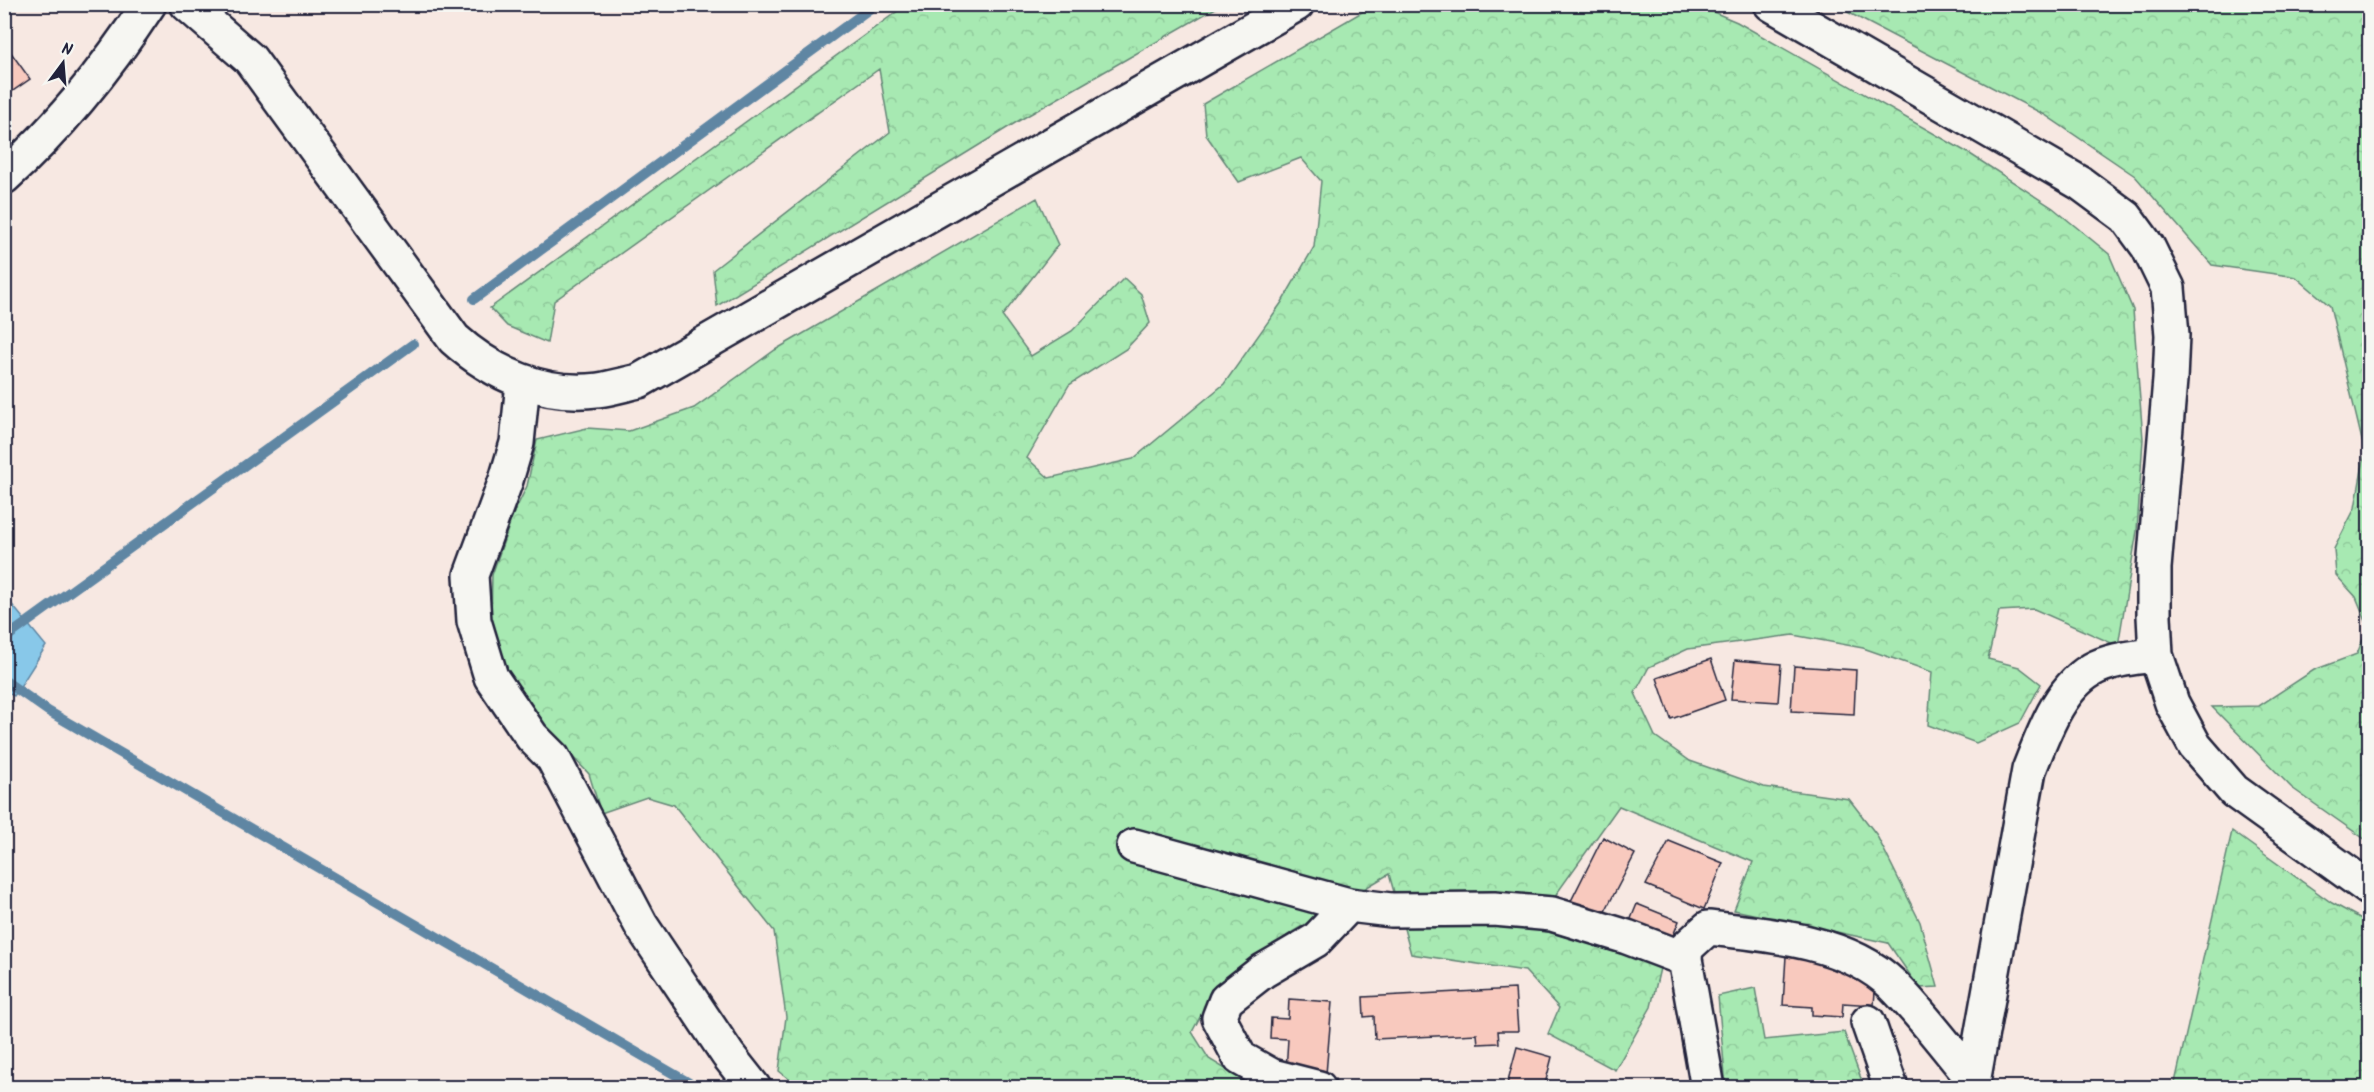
<svg xmlns="http://www.w3.org/2000/svg" width="2374" height="1092" font-family="Kalam,sans-serif">
<defs>
<pattern id="forest-crowns" width="20" height="18" patternUnits="userSpaceOnUse" patternTransform="scale(1.5)"><rect width="20" height="18" fill="#a7e9b2"/><path d="M2 6a3 3 0 1 1 6 0M12 15a3 3 0 1 1 6 0" fill="none" stroke="#8fc89a"/></pattern>
</defs>
<rect width="100%" height="100%" fill="#f7e8e2"/>
<filter id="ink" filterUnits="userSpaceOnUse"><feTurbulence type="fractalNoise" baseFrequency=".0167" numOctaves="2"/><feDisplacementMap in="SourceGraphic" scale="12" xChannelSelector="R" yChannelSelector="G"/><feConvolveMatrix kernelMatrix="1 2 1 2 8 2 1 2 1" color-interpolation-filters="sRGB"/></filter>
<g filter="url(#ink)">
<path fill="url(#forest-crowns)" stroke="#648676" stroke-width="1.5" d="M906,5H1221L1020,120L717,306L713,270L890,132L879,69L554,301L547,343L507,326L490,308Z
M1374,5H1697L1737,22L1970,154L2053,208L2109,254L2133,310L2143,439L2137,531L2118,646L2034,609L1999,611L1988,659L2019,667L2041,684L2020,723L1976,743L1928,725L1932,672L1863,648L1793,635L1688,649L1649,667L1635,693L1655,736L1690,761L1764,787L1849,799L1876,834L1920,922L1938,987L1919,988L1888,943L1734,910L1753,862L1619,806L1557,893L1545,931L1661,964L1651,1007L1615,1070L1548,1034L1559,1008L1525,971L1411,954L1389,874L1292,932L1213,993L1192,1032L1209,1059L1255,1087H799L779,1071L786,1017L774,931L674,805L647,797L601,813L589,774L531,713L502,665L491,621L492,575L512,517L527,486L537,440L587,428L629,431L694,408L775,350L1037,198L1058,245L1002,316L1031,356L1072,331L1124,278L1141,294L1150,323L1126,349L1069,385L1027,458L1049,478L1133,459L1224,384L1282,302L1314,247L1321,181L1301,158L1239,182L1206,135L1203,104Z
M1834,5H2369V842L2292,788L2212,707L2259,706L2314,670L2357,654L2368,626L2356,597L2336,575L2334,549L2355,508L2365,453L2330,306L2296,277L2212,265L2135,176L2045,115Z
M2232,831L2332,903L2369,923V1087H2174Z
M1755,988L1764,1040L1844,1032L1864,1087H1726L1718,996Z"/>
<path fill="#88c8e9" stroke="#5f86a3" stroke-width="1.5" d="M4,595L46,646L14,696L5,691Z"/>
<g fill="none" stroke-linecap="round" stroke-linejoin="round">
<path stroke="#5f86a3" stroke-width="10" d="M474,299L876,4
M4,639L413,344
M4,680L48,711L698,1088"/>
</g>
<path fill="#f8c9be" stroke="#22223b" stroke-width="1.5" d="M7,47L30,79L4,97V49Z
M1711,659L1725,700L1671,719L1657,678Z
M1735,660L1781,664L1778,702L1731,699Z
M1794,666L1856,670L1854,714L1791,711Z
M1603,837L1635,854L1601,919L1570,903Z
M1669,841L1723,863L1704,909L1646,885Z
M1637,904L1679,921L1670,943L1628,926Z
M1786,956L1832,960L1831,969L1854,970L1875,992L1874,1005L1843,1003L1842,1017L1812,1015V1007L1783,1005Z
M1515,989L1518,1031H1498L1499,1043L1478,1044L1477,1034L1375,1039L1374,1016L1364,1017L1363,997Z
M1289,999L1332,1002L1326,1074L1286,1071L1288,1039L1270,1038L1271,1018L1288,1019Z
M1517,1047L1552,1057L1544,1088H1506Z"/>
<g fill="none" stroke-linecap="round" stroke-linejoin="round">
<defs>
<path id="minor" d="M187,4L250,59L454,339C493,374 544,397 598,390C612,388 625,384 639,381L1297,4
M1771,4L2080,183L2126,217L2148,247L2168,288L2172,335L2170,380L2154,568V616L2156,655L2172,703L2195,746L2234,791L2370,889
M4,177C61,126 107,68 149,4
M523,382L517,443L506,480L471,575L474,621L491,677L532,737L553,758L641,925L728,1055L754,1088
M1134,846L1349,905L1391,910L1494,909L1552,914L1627,937L1685,959
M1868,1022L1891,1088
M1319,1088L1272,1076L1240,1058L1219,1018L1226,1000L1263,971L1316,940L1349,905
M1708,1088L1685,959L1686,948L1708,928C1766,934 1849,941 1893,985C1922,1014 1947,1048 1973,1079
M1972,1088L2029,770C2043,735 2060,684 2097,667C2115,659 2137,657 2156,655"/>
</defs>
<use href="#minor" stroke="#22223b" stroke-width="38"/>
<use href="#minor" stroke="#f6f6f2" stroke-width="33"/>
</g>
</g>
<rect width="2374" height="1092" fill="none" stroke="#f6f6f2" stroke-width="24"/>
<rect x="12" y="12" width="2350" height="1068" fill="none" stroke="#22223b" stroke-width="2" filter="url(#ink)"/>
<g transform="translate(63 63) rotate(16)" stroke="#f6f6f2" stroke-width="4.5" paint-order="stroke">
<path d="M0-4.5L10 22L0 15L-10 22Z" fill="#22223b"/>
<text y="-9" font-size="16" font-weight="bold" text-anchor="middle" fill="#22223b">N</text>
</g>
</svg>
